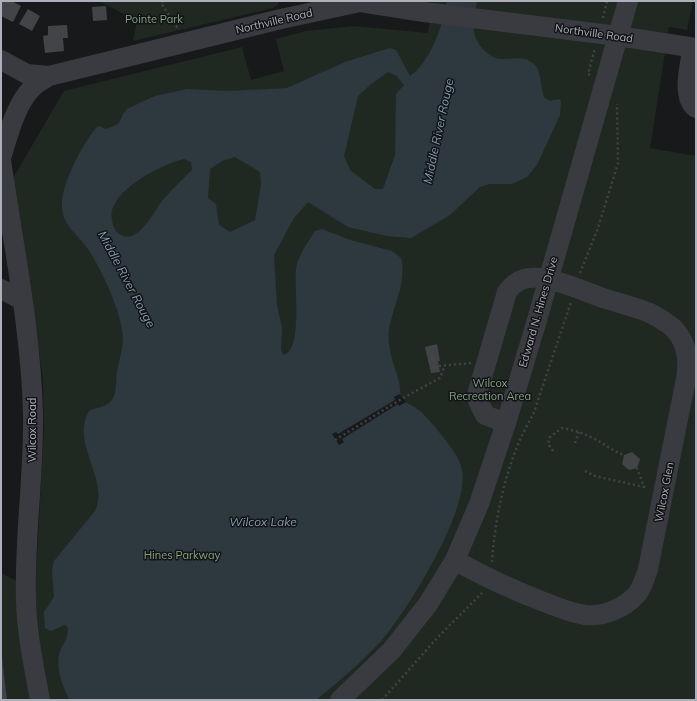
<svg xmlns="http://www.w3.org/2000/svg" width="697" height="701" font-family="Mulish,sans-serif">
<rect width="100%" height="100%" fill="#18191b"/>
<path fill="#202921" d="M99,1H278L279,4L273,8L133,41L137,21Z
M433,1H693L687,30L669,27L650,148L696,156V700H1V573L35,591L44,430L43,379L29,280L12,180L64,91L242,47L251,80L284,71L276,39L306,31L354,26L428,33Z"/>
<path fill="#2e383f" fill-rule="evenodd" d="M447,1H477C473,22 469,37 486,52C490,55 495,59 500,59C512,60 524,54 535,65C542,73 540,88 544,97L550,101L559,99L561,101L560,115L537,165L527,177L512,184H490L480,187L450,215L411,238L387,236L348,227L308,202L294,218L274,255L277,305L282,328L281,349L283,355C303,352 294,286 296,270C297,257 308,242 315,231L322,229L350,240L392,251L401,258C407,280 394,304 390,325C385,343 394,364 399,382C401,391 399,394 404,402C419,406 434,425 442,436C450,446 460,458 462,470C470,510 408,610 381,641C362,662 338,682 316,700H70C62,687 55,666 60,651C64,641 68,640 68,628L65,625L51,631L45,628L44,612L54,597L52,570L54,561L95,511C110,480 70,443 89,411C94,408 101,408 106,405C120,398 114,380 118,367C120,357 123,348 123,337C122,313 100,265 85,245C76,233 63,225 62,208C60,186 82,145 96,128L99,126L106,129L114,126L119,123L123,114L127,109L155,96L187,89L228,91L287,88L345,62L390,48L396,50L410,76C431,62 443,24 447,1ZM388,72L397,76L404,85L396,94L395,155L383,189H375L350,170L344,156L358,96L370,85ZM235,157L260,172L261,185L255,220L230,232L219,225L216,204L208,198L210,169L222,161ZM184,159L191,162L192,170C182,180 171,190 162,201C154,211 138,245 121,235C115,232 113,226 112,220C106,192 162,164 184,159Z"/>
<path fill="#18191b" d="M400,394L406,402L399,406L398,404L342,439L344,442L339,445L332,434L336,432L338,434L395,400L394,397Z"/>
<path fill="#424448" d="M1,1H12L21,6L13,22L1,16Z
M106,6L107,20L93,21L92,7Z
M28,9L40,16L32,31L19,24Z
M67,25L68,38H63L64,51L45,53L43,36L48,35V26Z
M437,344L440,361H438L440,372L431,373L425,347Z
M632,452L640,459L637,468L629,470L622,464L624,455Z
M1,658H2L7,700H1Z"/>
<g fill="none" stroke-linecap="round" stroke-linejoin="round">
<path stroke="#404247" stroke-width="2.5" stroke-dasharray="2 3" stroke-linecap="butt" d="M163,1L161,3L177,27L179,26
M603,18L607,1
M590,75L588,74L595,48
M580,273L598,228L618,163L617,104
M439,366L471,363
M335,440L403,398L440,378L445,365
M575,443L579,432
M553,451L548,444L550,437L562,428C573,430 583,433 593,438C604,443 612,451 624,455
M585,471L595,476L644,487L637,468
M492,562C495,515 508,455 533,415L571,302
M382,700L438,637L482,593"/>
<path stroke="#393b40" stroke-width="20" d="M693,48C690,63 681,98 696,108
M1,60L27,74L49,76L281,19L360,2L424,12L618,36L696,48
M1,158C8,136 15,106 31,89C36,83 43,80 49,76
M1,160C13,244 31,329 33,414C34,477 24,539 26,601C27,635 34,667 40,700
M1,289L22,300
M455,560C484,577 513,590 544,602C557,607 571,613 585,615C602,617 623,609 635,596C642,589 645,578 648,569L686,379C689,362 688,344 675,330C669,323 659,318 650,313C635,307 619,303 603,298C583,291 545,273 524,279C517,281 511,286 507,292L478,391V401L485,415L506,423
M340,700L392,650L428,604L455,560L479,504L506,423L537,320L628,1"/>
</g>
<g text-anchor="middle" dominant-baseline="central" stroke-width="3" stroke-linejoin="round" paint-order="stroke">
<g font-size="11" fill="#82a584" stroke="#131316">
<text x="154" y="19">Pointe Park</text>
<text x="490" y="383">Wilcox<tspan x="490" dy="13">Recreation Area</tspan></text>
<text x="182" y="555">Hines Parkway</text>
</g>
<g font-size="11" fill="#abb0ba" stroke="#131316">
<text transform="translate(274 21) rotate(-13)">Northville Road</text>
<text transform="translate(594 33) rotate(8)">Northville Road</text>
<text transform="translate(538 312) rotate(-74)">Edward N. Hines Drive</text>
<text transform="translate(32 430) rotate(-90)">Wilcox Road</text>
<text transform="translate(664 492) rotate(-79)">Wilcox Glen</text>
</g>
<g font-size="12" font-style="italic" fill="#839eb4" stroke="#131316">
<text transform="translate(438 131) rotate(-78)">Middle River Rouge</text>
<text transform="translate(127 279) rotate(62)">Middle River Rouge</text>
<text x="263" y="521">Wilcox Lake</text>
</g>
</g>
<rect width="697" height="701" fill="none" stroke="#abb0ba" stroke-width="4"/>
</svg>
